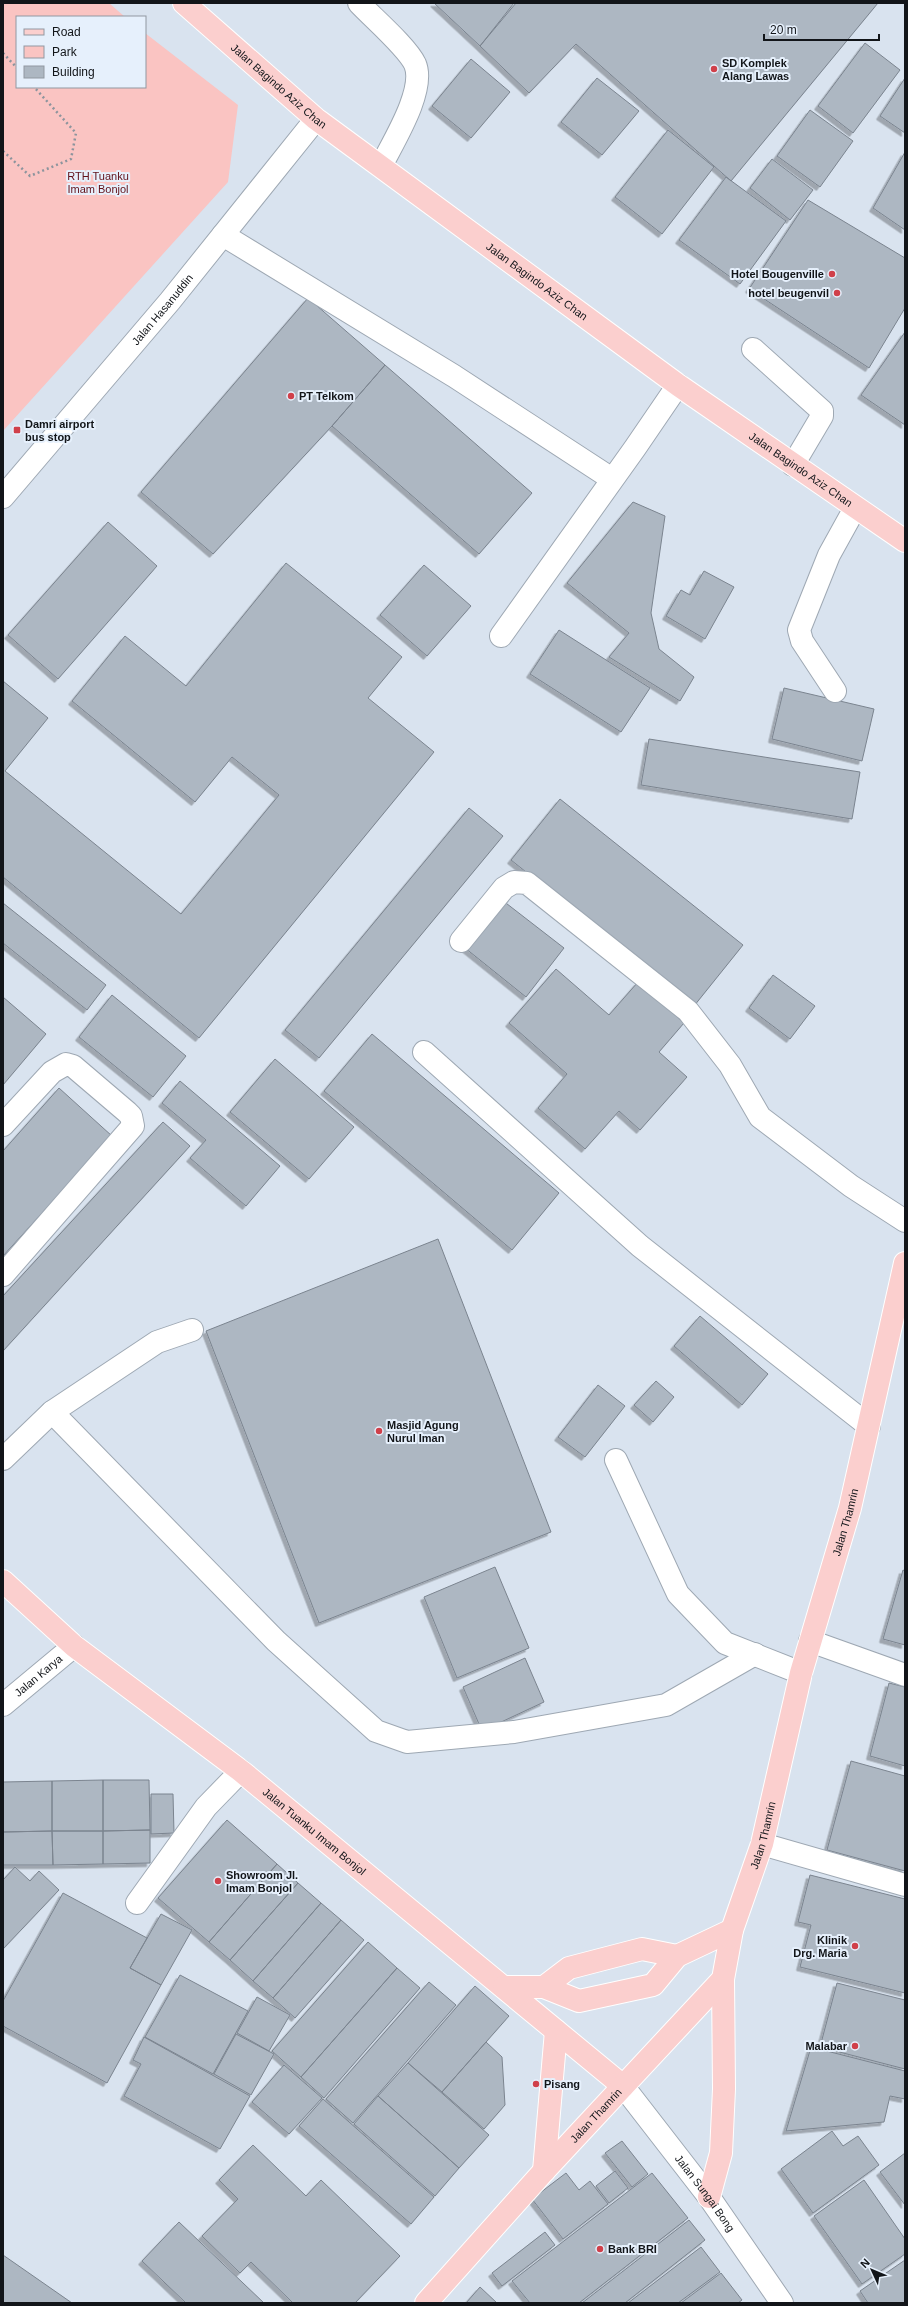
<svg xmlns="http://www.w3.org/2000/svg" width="908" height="2306" font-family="Helvetica,sans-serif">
<defs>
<filter id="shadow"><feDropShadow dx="-3.5" dy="3.5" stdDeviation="0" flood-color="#0004"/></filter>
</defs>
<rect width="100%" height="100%" fill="#d9e3ef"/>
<path fill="#fac4c2" d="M3,3H109L125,17H17V87H145V33L238,105L228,182L3,431Z"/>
<path fill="#adb7c2" stroke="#7b848f" filter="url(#shadow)" d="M434,3H514L480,46Z
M516,3H878L731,181L576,44L529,93L480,46Z
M865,43L900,70L853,133L818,106Z
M471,59L510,92L471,138L432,106Z
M597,78L639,111L602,155L561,122Z
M905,78V133L880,116Z
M810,110L853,141L820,187L777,156Z
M668,130L714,167L662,234L615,197Z
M905,152V230L873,208Z
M772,159L813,190L790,220L750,188Z
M726,177L786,221L740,284L679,240Z
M808,200L905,258V308L869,368L749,289Z
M308,298L385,365L332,426L213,554L141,492Z
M905,332V425L861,395Z
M385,365L532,493L479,554L332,426Z
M633,502L665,516L651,613L659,649L694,677L680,701L609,657L629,633L567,583Z
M108,522L157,566L58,679L8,635Z
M286,563L402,657L368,698L434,752L199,1038L3,877V681L48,718L5,771L181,914L279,795L232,757L195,802L72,701L125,636L186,686Z
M424,565L471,606L427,656L380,615Z
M704,571L734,587L705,639L666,616L681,590L690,595Z
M559,630L650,688L621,732L530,674Z
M784,688L874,709L862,761L772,739Z
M649,739L860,772L852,819L641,785Z
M560,799L743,945L694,1006L511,860Z
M469,808L503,836L319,1058L285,1030Z
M502,900L564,948L526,997L465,948Z
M3,903L106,985L87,1010L3,943Z
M556,969L609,1015L638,982L684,1023L659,1052L687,1077L640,1130L619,1111L585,1149L538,1108L567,1074L509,1023Z
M773,975L815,1006L790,1039L749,1008Z
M112,995L186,1056L153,1097L79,1037Z
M3,997L46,1034L3,1085Z
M372,1034L559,1193L512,1250L324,1091Z
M275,1059L354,1127L309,1179L230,1112Z
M180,1081L280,1166L246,1206L190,1158L206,1140L162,1103Z
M59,1088L112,1136L3,1256V1151Z
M163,1122L190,1146L3,1351V1296Z
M438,1239L551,1532L319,1623L206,1331Z
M700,1316L768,1374L742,1405L674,1346Z
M656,1381L674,1397L653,1422L634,1405Z
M598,1385L625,1406L585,1457L558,1437Z
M495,1567L529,1648L457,1678L424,1597Z
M903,1570L905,1571V1645L883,1639Z
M525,1658L544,1702L482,1731L463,1687Z
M889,1683L905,1687V1766L870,1756Z
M851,1761L905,1776V1871L827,1850Z
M103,1780V1831H52V1781Z
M103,1780H149L150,1830L103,1831Z
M52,1781V1831L3,1832V1782Z
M151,1794H173L174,1833L151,1834Z
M227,1820L277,1864L209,1942L158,1898Z
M150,1830V1863L103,1864V1831Z
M52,1831H103V1864L53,1865Z
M52,1831L53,1865H3V1832Z
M277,1864L298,1883L230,1960L209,1942Z
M15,1867L30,1881L39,1871L59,1890L3,1949V1880Z
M810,1875L905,1899V1993L800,1967L811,1925L798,1922Z
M298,1883L321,1903L253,1981L230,1960Z
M63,1893L147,1938L130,1968L161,1985L107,2083L3,2026V2001Z
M321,1903L341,1920L273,1998L253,1981Z
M161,1914L192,1930L161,1985L130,1968Z
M341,1920L364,1940L295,2018L273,1998Z
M368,1942L397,1968L301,2077L272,2051Z
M397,1968L420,1988L324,2098L301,2077Z
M180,1975L248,2011L213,2074L145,2037Z
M429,1982L456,2005L353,2123L326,2099Z
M837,1983L905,2000V2069L820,2047Z
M475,1986L509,2016L442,2092L408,2063Z
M257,1997L290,2015L269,2051L237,2033Z
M236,2034L274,2054L251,2095L214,2074Z
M144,2037L250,2096L220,2149L124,2096L141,2064L133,2060Z
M486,2042L502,2057L505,2105L484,2129L442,2092Z
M811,2047L905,2071V2099L890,2096L884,2122L786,2131Z
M408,2063L489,2135L459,2168L378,2096Z
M284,2065L322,2098L289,2134L252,2102Z
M378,2096L459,2168L435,2196L354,2124Z
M323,2099L434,2197L411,2224L299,2126Z
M832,2131L843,2146L858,2136L879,2165L813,2213L781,2169Z
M622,2141L648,2174L632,2187L605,2153Z
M253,2145L306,2196L321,2180L400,2256L355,2303H293L251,2262L240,2273L202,2236L238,2199L219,2180Z
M905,2153V2205L880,2172Z
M615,2171L628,2188L609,2203L596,2186Z
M566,2173L579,2190L590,2181L608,2204L563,2239L532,2199Z
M652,2173L688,2218L579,2303H530L512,2281Z
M864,2180L905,2239V2254L862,2284L814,2216Z
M689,2220L705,2240L625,2303H582Z
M179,2222L264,2303H186L142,2261Z
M545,2232L555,2245L502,2286L492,2273Z
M701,2247L720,2272L678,2303H628Z
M3,2255L72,2303H3Z
M905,2260V2303H868L860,2291Z
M721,2273L742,2300L738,2303H681Z
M480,2287L497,2303H466Z"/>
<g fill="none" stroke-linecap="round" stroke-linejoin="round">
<defs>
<g id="minor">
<path d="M359,3C373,18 407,47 415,64C426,90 393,142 381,166"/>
<path d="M223,235L454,376L612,479"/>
<path d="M753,349L822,411V416L793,465"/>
<path id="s1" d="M3,497L170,301L316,119"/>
<path d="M501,636L635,448L678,385"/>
<path d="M835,691L802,641L799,630L829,555L855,508"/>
<path d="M461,941L504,888L514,882L527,883L688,1011L730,1065L760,1117L851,1186L905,1221"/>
<path d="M424,1052L640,1246L869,1426"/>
<path d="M3,1125L52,1072L66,1064L73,1066L127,1112L131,1116L133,1126L3,1275"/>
<path d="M52,1412L276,1641L376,1731L407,1742L514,1732L666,1705L755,1654"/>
<path d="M3,1459L52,1412L157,1342L192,1330"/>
<path d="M616,1460L678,1594L725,1643L801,1673"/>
<path d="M810,1641L905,1675"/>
<path id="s2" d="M3,1705L74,1646"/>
<path d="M762,1844L905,1885"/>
<path d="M137,1903L206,1807L241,1771"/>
<path id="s3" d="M623,2086L709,2197L782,2303"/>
</g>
<g id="major">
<path id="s4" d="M184,3L316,119L678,385L905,541"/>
<path id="s5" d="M3,1581L74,1646L241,1771L623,2086"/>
<path d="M504,1987H544L579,2001L653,1985L677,1956L732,1930"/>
<path d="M544,1987L569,1968L642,1949L677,1956"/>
<path d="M544,2171L556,2031"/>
<path d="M709,2197L721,2153L724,2089L723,1979"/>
<path id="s6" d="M426,2303L544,2171L723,1979L732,1930L762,1844L801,1673L850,1508L905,1263"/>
</g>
</defs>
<use href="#minor" stroke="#9ea8b3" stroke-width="24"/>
<use href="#major" stroke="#fff" stroke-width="24"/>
<path stroke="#8c949d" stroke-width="2.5" stroke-dasharray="2 3" stroke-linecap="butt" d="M3,53L17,68
M3,151L30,176L71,159L76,133L34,87"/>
<use href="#minor" stroke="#fff" stroke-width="22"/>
<use href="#major" stroke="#fbcfce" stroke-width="22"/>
</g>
<g fill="#d0404a" stroke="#e6f0fc" stroke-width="1.5">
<circle cx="714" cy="69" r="4"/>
<circle cx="832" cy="274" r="4"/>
<circle cx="837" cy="293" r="4"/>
<circle cx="291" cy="396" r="4"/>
<rect x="13" y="426" width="8" height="8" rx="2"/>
<circle cx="379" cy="1431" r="4"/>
<circle cx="218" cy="1881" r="4"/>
<circle cx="855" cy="1946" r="4"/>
<circle cx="855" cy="2046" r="4"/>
<circle cx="536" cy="2084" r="4"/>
<circle cx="600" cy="2249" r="4"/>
</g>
<g text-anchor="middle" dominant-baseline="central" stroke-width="4" stroke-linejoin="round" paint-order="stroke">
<g font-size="11" font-weight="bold" fill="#121519" stroke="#e6f0fc" text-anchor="start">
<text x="722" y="63">SD Komplek<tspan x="722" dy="13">Alang Lawas</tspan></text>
<text x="824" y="274" text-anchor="end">Hotel Bougenville</text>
<text x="829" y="293" text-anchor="end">hotel beugenvil</text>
<text x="299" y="396">PT Telkom</text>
<text x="25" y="424">Damri airport<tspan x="25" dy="13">bus stop</tspan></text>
<text x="387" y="1425">Masjid Agung<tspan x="387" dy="13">Nurul Iman</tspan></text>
<text x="226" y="1875">Showroom Jl.<tspan x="226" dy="13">Imam Bonjol</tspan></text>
<text x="847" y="1940" text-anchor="end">Klinik<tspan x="847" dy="13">Drg. Maria</tspan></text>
<text x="847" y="2046" text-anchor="end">Malabar</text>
<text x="544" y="2084">Pisang</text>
<text x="608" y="2249">Bank BRI</text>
</g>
<g font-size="11" fill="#121519" stroke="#e6f0fc">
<text stroke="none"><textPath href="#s4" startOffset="126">Jalan Bagindo Aziz Chan</textPath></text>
<text stroke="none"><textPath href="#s4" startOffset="450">Jalan Bagindo Aziz Chan</textPath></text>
<text stroke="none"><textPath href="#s1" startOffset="246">Jalan Hasanuddin</textPath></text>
<text stroke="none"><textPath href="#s4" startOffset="774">Jalan Bagindo Aziz Chan</textPath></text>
<text stroke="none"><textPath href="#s6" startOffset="913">Jalan Thamrin</textPath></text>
<text stroke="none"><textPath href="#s2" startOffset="46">Jalan Karya</textPath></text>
<text stroke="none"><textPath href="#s5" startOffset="400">Jalan Tuanku Imam Bonjol</textPath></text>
<text stroke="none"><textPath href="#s6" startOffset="589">Jalan Thamrin</textPath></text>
<text stroke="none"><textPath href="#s6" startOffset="253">Jalan Thamrin</textPath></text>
<text stroke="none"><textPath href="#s3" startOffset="135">Jalan Sungai Bong</textPath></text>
</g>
<g font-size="11" fill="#62111a" stroke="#e6f0fc">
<text x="98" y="176">RTH Tuanku<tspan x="98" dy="13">Imam Bonjol</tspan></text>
</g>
</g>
<rect width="908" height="2306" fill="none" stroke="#121519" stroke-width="8"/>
<rect x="16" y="16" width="130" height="72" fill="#e6f0fc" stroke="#9198a1"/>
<rect x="24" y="29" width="20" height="6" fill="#fbcfce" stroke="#9198a1"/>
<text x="52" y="36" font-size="12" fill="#121519">Road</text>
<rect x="24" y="46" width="20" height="12" fill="#fac4c2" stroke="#9198a1"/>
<text x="52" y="56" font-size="12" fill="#121519">Park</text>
<rect x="24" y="66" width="20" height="12" fill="#adb7c2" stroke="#9198a1"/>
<text x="52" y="76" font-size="12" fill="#121519">Building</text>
<g transform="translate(872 2270) rotate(314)" stroke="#e6f0fc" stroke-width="3" paint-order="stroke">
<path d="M0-3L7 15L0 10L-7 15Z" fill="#121519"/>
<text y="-6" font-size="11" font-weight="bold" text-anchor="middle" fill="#121519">N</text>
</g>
<path d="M764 34v6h115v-6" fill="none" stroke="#121519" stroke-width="2"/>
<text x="770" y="34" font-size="12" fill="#121519" stroke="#e6f0fc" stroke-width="3" paint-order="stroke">20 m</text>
</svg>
